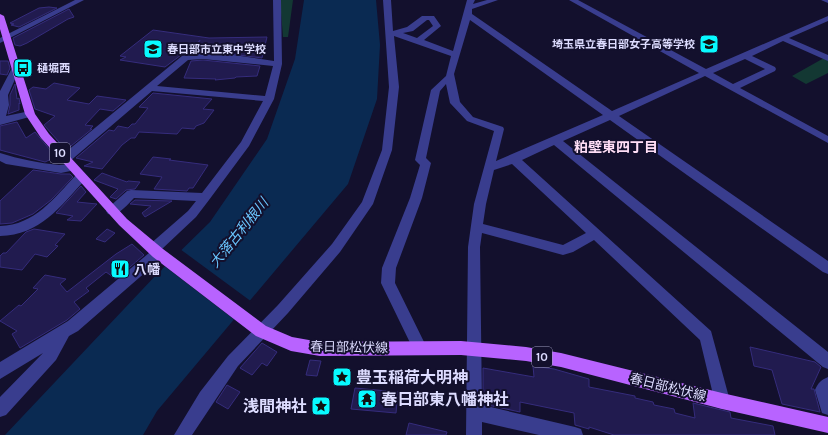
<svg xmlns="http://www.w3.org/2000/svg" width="828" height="435" font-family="Karla,'Noto Sans JP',sans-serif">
<rect width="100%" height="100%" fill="#13102d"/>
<path fill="#133833" d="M280,0H293L288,37H283Z
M824,58L828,60V73L806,84L792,76Z"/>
<path fill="#0a2a52" d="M304,0H376L380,45L377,99L348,184L157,411L143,435H5L158,273L210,222L267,139L295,59Z"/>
<path fill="#13102d" d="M180,249L252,302L236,321L163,265Z"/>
<path fill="#211b4f" stroke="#352c7c" d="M49,7L57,8L19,27L11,25L14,24L10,23L39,8Z
M69,9L74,17L68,19L27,43L20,46L15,45L13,38Z
M153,30L209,38L267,37L262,58L216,52H195L200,40L185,54L181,55L165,67L120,60L126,57L120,56Z
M203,60L260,66L257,76L236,77L235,78L215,80L216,79L184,78L191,61Z
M0,61H8L10,68L7,75L0,74Z
M54,83L80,88L67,100L89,104L97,96L126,100L113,111L100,109L85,125L93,126L90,129H92L66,150L44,125L55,116L35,109L29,90L33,87L46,89Z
M15,84L17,99L19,98L20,104L19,103V110L8,114L10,105V95Z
M153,93L212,99L203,109L214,110L204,123L196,126L194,129L182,128L177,134L139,132L135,138H131L122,145L102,169L84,166L93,162L76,158L109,130L114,131L118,126L128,128L132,124H135L148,108L139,107Z
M17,122L26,138L35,132L56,157L45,162L0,150V126Z
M153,157L171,159L169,160L208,165L193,188H189L187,191L154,189L162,177L140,174Z
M33,170L61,174H70L73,177L51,200L33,214L12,223L0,224V201Z
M102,173L127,182L128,181L140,182L135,189L126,190L116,199L110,197L118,189L94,180Z
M81,186L86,192L77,202L97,204L81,221L67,220L73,216L56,213Z
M135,200L172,201L145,217L142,213L151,206L130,204Z
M34,229L65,234L55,245L58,246L47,257L35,254L22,270L0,267V256L3,253H6L26,232Z
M107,229L115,233L105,242L96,239Z
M132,244L144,255L116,279L106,272L86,288L89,291L74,302L80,309L67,320L20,348L12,334L17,331L0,321L19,305L21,306L38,289L33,288L45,275L66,279L60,284L67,292L116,254Z
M262,343L277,352L267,366L262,363L252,375L240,368Z
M750,347L815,362L821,367L811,389H814L820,412L782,404L772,370L754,366Z
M310,360L321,361L317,376L306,375Z
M533,366L554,369L589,379V387L635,396V398L653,402L654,405L674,409L675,413L695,418L693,403L730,412L731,418L773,426L775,435H614L589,427V429L575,425L574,413L520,402V412L483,404V368L534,377Z
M227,385L240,392L228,409L216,402Z
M355,388L398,392L396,413L351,409Z
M409,423L447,432L446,435H406Z"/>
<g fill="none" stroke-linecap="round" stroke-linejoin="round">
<path fill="#393d8e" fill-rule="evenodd" d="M75,0H84L0,43V38Z
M273,0H281L282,64L274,99L249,146L209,200L196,217L162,249L164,253L163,257L78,331L69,336L56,360L6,415L0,417V397L43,353L0,379V362L68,321L149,253L147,249L149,245L188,211L196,201L134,198C127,205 118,217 108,214L106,211L108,208L127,191L131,190L202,193L241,142L263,101L152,91L69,162H61L60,159L61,156L182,56C211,49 244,57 274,61ZM203,59L273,66L265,96L157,86L188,60Z
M383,0H391L393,31L407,27L422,16H434L441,26L424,40L453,51L467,0H475L473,4L487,0H498L472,9V14L612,111L699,73L569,0H578L706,69L828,16V21L789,38L828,55V61L783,41L752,56L775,67L776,69L775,71L740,88L828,136V143L705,76L619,116L828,261V274L823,272L610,120L563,141L828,352V369L823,367L554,145L522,160L711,331L730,401L728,407L722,409L716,407L700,340L594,240L573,252L563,255L482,233L480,247L482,405L575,427L581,429L583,435H539L482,422V435H466L468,247L474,204L494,131L467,121L450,103L446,84L440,91L426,158L431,163L422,198L396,268L395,283L427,348L425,353L420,355L415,353L381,283L382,268L410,198L420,165L415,160L431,90L446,76L451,56L394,36L399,87L392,150L373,204L340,252L288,313L238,366L192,435H174L200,392L228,356L278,305L332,244L362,202L382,150L389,87ZM427,20H429L433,26L417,38L403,33L413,31ZM470,20L603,115L496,161L504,129L503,127L473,117L460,102L454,74ZM745,59L765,69L733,84L713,73ZM512,164L586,233L563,245L483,224L486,204L494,170Z
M821,0H828V3Z
M16,65L20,68L8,95L9,105L6,116L30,111L35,114L33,116L0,125V91L12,68Z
M0,153C19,159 39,163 59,165C65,165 69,163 75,164L76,167L75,170L61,173L6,164L0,161Z
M81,173L85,174L87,177L85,180C60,207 40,235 0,236V226C35,225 54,198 77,174Z
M828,377V415L822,413L815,390C818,383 821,380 828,377Z"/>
<path fill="#b863ff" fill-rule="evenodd" d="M0,14L4,16L35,114L49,134L127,219L163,249L266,326L292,337L320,342L461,341L526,347L561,353L722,393L828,417V433L722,409L561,367L526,361L461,355L320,356L291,351L256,336L153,257L119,225L41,138L25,114L0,29Z"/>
</g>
<defs>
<symbol id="school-square" viewBox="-11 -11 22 22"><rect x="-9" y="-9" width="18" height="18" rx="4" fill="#08faff" stroke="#13102d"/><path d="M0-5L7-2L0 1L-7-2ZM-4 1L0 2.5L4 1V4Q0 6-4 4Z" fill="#111"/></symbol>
<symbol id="bus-square" viewBox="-11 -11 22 22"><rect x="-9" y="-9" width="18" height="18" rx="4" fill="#08faff" stroke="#13102d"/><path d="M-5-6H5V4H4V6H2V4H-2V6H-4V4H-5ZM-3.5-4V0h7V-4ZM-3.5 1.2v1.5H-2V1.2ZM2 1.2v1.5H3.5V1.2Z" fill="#111"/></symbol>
<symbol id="restaurant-square" viewBox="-11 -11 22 22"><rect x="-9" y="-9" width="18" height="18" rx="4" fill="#08faff" stroke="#13102d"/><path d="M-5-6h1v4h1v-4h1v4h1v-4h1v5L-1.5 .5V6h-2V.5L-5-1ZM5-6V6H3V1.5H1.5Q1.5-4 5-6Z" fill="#111"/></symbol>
<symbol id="sight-square" viewBox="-11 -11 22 22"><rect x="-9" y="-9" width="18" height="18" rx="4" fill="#08faff" stroke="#13102d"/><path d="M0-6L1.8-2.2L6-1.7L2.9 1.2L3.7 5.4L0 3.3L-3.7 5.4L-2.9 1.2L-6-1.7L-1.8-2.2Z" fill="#111"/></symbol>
<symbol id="temple-square" viewBox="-11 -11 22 22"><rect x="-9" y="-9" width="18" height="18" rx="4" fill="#08faff" stroke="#13102d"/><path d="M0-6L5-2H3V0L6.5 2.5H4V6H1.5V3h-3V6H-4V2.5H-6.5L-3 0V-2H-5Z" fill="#111"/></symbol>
</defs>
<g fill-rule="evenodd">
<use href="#school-square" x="698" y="33" width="22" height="22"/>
<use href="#school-square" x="142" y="38" width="22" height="22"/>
<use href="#bus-square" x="12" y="57" width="22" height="22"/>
<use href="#restaurant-square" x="109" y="258" width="22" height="22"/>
<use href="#sight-square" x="331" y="366" width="22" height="22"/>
<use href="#temple-square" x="356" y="388" width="22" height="22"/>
<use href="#sight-square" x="310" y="395" width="22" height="22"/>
</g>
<g text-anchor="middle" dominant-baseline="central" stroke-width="4" stroke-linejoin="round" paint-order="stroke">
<g font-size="11" font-weight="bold" fill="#dddcff" stroke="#13102d" text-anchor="start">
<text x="695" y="44" text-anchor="end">埼玉県立春日部女子高等学校</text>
<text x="167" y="49">春日部市立東中学校</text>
<text x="37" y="68">樋堀西</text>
</g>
<g fill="#13102d" stroke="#a09fc0" stroke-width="1">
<rect x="50" y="143" width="20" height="20" rx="3"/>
<rect x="532" y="347" width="20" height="20" rx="3"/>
</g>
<g font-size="12" font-weight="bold" fill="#dddcff">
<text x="60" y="153">10</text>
<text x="542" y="357">10</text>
</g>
<g font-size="13" font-weight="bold" fill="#dddcff" stroke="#13102d" text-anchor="start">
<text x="134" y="269">八幡</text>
</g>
<g font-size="13" fill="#dddcff" stroke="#13102d">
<text transform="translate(349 347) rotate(1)">春日部松伏線</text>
<text transform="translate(668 387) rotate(14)">春日部松伏線</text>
</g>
<g font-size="14" font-weight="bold" fill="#ffdef6" stroke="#13102d">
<text x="616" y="147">粕壁東四丁目</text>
</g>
<g font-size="14" font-style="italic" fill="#6ac6ff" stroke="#13102d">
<text transform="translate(239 233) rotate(-51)">大落古利根川</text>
</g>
<g font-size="16" font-weight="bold" fill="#dddcff" stroke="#13102d" text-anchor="start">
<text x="356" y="377">豊玉稲荷大明神</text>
<text x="381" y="399">春日部東八幡神社</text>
<text x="307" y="406" text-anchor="end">浅間神社</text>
</g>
</g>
</svg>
